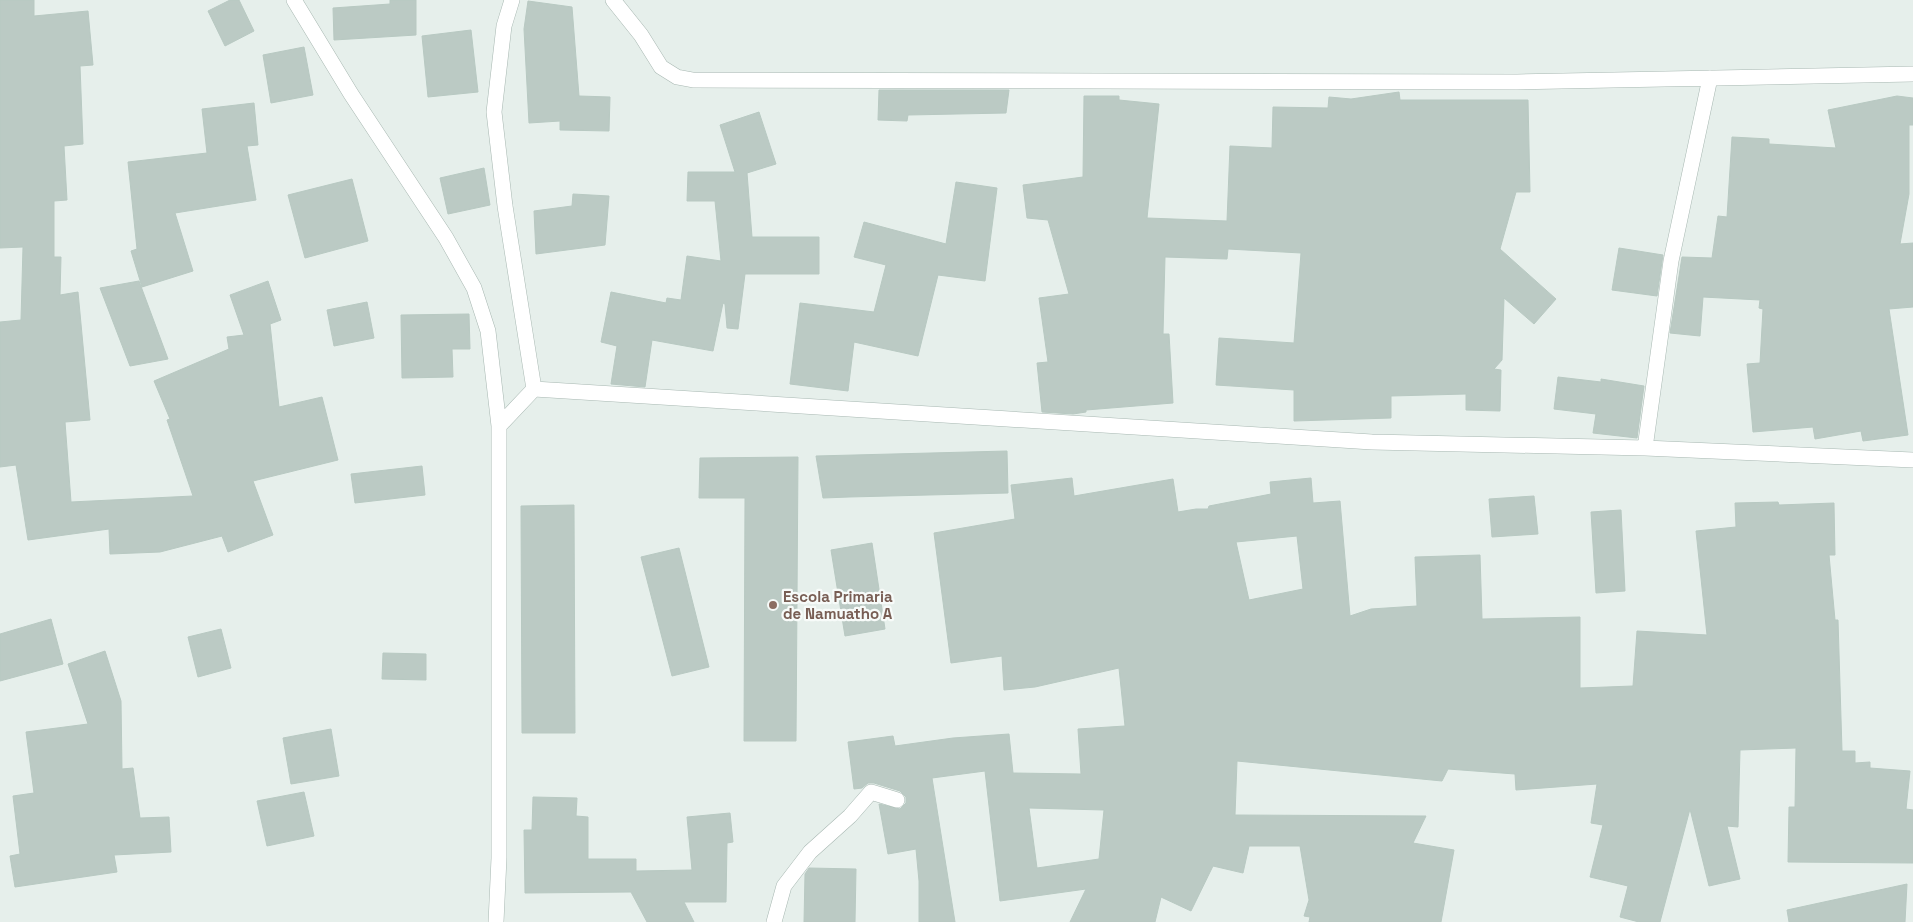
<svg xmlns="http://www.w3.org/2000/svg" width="1913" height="922" font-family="'Space Grotesk',sans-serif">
<rect width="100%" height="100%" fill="#e6efeb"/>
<path fill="#bbcac4" stroke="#b8c9c2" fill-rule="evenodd" d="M0,0H34V16L88,11L93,65L80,66L83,144L64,146L67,200L54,201V257H61L60,295L78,292L90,420L65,422L71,502L193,496L167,420L170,419L154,381L229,349L227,337L244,335L230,295L268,281L281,320L270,324L279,407L322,397L338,460L253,481L273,535L228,552L222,536L160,552L110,554L109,529L28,540L16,465L0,467V322L21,320L23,247L0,248Z
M230,0H239L254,31L225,46L208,11Z
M390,0H416V35L334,40L333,8L390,4Z
M528,1L572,7L579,96L610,97L609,131L560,130V121L529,123L524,29Z
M471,30L478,92L428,97L422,36Z
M304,47L313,95L271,103L263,55Z
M879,90H1009L1006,113L908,115L907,121L878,120Z
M1399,92L1400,100H1528L1530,192H1516L1500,249L1556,299L1534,324L1504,298L1502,360L1494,369L1501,370L1500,411L1466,410V394L1391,396V418L1294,421V390L1216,385L1219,338L1294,343L1301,253L1228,249L1227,259L1165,257L1163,334H1169L1173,403L1086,410V412L1073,414L1042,412L1037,363L1048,362L1039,298L1069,294L1048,220L1027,218L1023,185L1083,177L1084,96H1119V100L1159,104L1147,218L1227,221L1230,146L1272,148L1273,107L1328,108L1329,97L1351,99Z
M1897,96L1913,98V125H1909V194L1900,244L1913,243V307L1889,309L1908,435L1863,441L1861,431L1815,439L1813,427L1753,432L1747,364L1760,363L1763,309L1759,308L1760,300L1703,297L1700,336L1670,333L1682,257L1712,258L1718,216L1727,217L1732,137L1769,139V144L1836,148L1828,110Z
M254,103L258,145L247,146L256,200L175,213L193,271L142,287L131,251L137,249L128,162L207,153L202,109Z
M759,112L776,164L747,173L752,237H819V274H745L738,329L727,328L725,304L723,303L713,351L652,340L645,387L611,384L617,346L601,342L611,292L666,303L667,298L681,300L687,256L721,261L715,201H687L688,172H735L720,125Z
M484,168L490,205L448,214L440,178Z
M352,179L368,241L305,258L288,195Z
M956,182L997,188L985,281L938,275L918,356L854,342L848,391L790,384L800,303L874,312L886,265L854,257L864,222L946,244Z
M573,194L609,196L605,245L536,254L534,211L572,206Z
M1619,248L1663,255L1657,296L1612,290Z
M139,281L168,359L130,366L100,288Z
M367,302L374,338L334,346L327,310Z
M469,314L470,349H452L453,377L402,378L401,315Z
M1558,377L1601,382V379L1644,386L1637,438L1593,433L1596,414L1554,409Z
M1007,451L1008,493L849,497L823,498L816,456Z
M798,457L796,741H744L745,498H699L700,458Z
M422,466L425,495L355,503L351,474Z
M1072,478L1074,496L1173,479L1178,512L1196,509H1208L1209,506L1271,494L1270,482L1311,478L1313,503L1340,501L1350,616L1371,609L1417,606L1415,557L1480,555L1482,619L1580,617V688L1633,686L1637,631L1707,635L1696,531L1736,527L1735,503L1778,502L1779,505L1834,503L1835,555H1829L1835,620H1838L1842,751H1855V763L1870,762V768L1910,771L1906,809L1913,810V863L1788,862L1789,807H1795L1796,748L1740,750L1738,827L1727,826L1740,879L1709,886L1690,809L1660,922H1639L1620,917L1628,886L1590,877L1603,825L1591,823L1597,784L1516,790L1515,774L1448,769L1442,781L1237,761L1235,815L1426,816L1413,843L1454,850L1441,922H1309L1310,917L1304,916L1309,900L1300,846H1249L1243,873L1213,866L1191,911L1161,897L1155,922H1070L1086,889L1000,901L985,771L932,778L955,922H919V881L916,849L888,854L879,804L900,809L906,803V797L900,791L874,783H868L862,788L854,789L848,742L893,736L895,746L953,738L1009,734L1013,773L1081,774L1078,729L1125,726L1119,668L1035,687L1004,690L1002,656L951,663L934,533L1015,519L1011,485ZM1297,536L1303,589L1249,600L1236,542ZM1029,808L1104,810L1099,859L1037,868Z
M1534,496L1538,534L1492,537L1489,499Z
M574,505L575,733H522L521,506Z
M1621,510L1625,591L1596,593L1591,512Z
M872,543L885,629L845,636L831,550Z
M679,548L709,667L672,676L641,557Z
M51,619L63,664L0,681V634Z
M221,629L231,668L198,677L188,637Z
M105,651L121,701L122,769L133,768L140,818L169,817L171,852L114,855L117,872L15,887L10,856L20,854L13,796L34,793L26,732L88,724L68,664Z
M383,653L426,654V680L382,679Z
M331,729L339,776L291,784L283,738Z
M304,792L314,836L267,846L257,801Z
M533,797L577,798L576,816L588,817V859H636V871L692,870L687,817L730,813L733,842L727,843L726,902H684L694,922H647L631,892L525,893L524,830H532Z
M809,868L856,869L855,922H804L805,874Z
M1907,884L1905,922H1789L1787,910Z"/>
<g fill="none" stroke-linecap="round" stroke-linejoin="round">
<defs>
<path id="minor" d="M294,0L351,94L446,238L474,288L488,331L499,426V858L496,922
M512,0L504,26L494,112L505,206L534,389
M613,0L641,35L661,67L677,77L693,80L1517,82L1913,74
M499,426L534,389L1372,442L1645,448L1913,460
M1645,448L1671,261L1710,78
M774,922L784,886L810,852L850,816L871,792L897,800"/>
</defs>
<use href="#minor" stroke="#a8b8b2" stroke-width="16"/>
<use href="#minor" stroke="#fff" stroke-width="15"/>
</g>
<circle fill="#8d6e63" stroke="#f7fbf9" stroke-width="2" cx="773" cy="605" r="5"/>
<g text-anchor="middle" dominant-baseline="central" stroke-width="4.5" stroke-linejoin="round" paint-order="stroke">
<g font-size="15" font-weight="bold" fill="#785e54" stroke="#f7fbf9" text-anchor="start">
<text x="783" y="596">Escola Primaria<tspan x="783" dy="17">de Namuatho A</tspan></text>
</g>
</g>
</svg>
